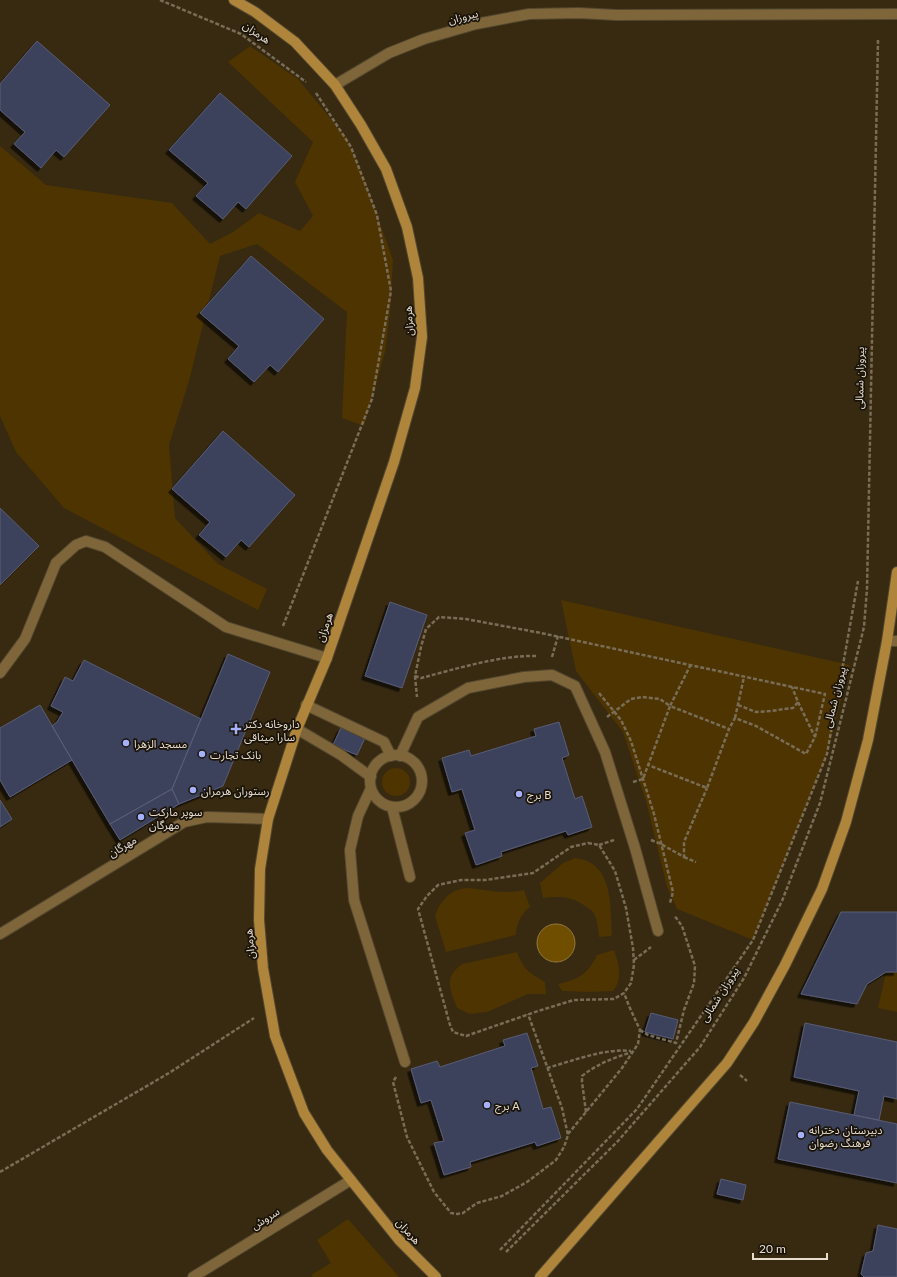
<svg xmlns="http://www.w3.org/2000/svg" width="897" height="1277" font-family="Lato,'Noto Sans Arabic',sans-serif">
<defs>
<filter id="shadow"><feDropShadow dx="-3.5" dy="3.5" stdDeviation="0" flood-color="#0009"/></filter>
</defs>
<rect width="100%" height="100%" fill="#372a11"/>
<path fill="#4d3400" d="M250,46L298,79L346,137L366,183L393,260L390,313L385,352L364,426L342,418L347,312L257,244L220,256L189,381L169,445L175,518L218,564L267,589L258,610L64,508L16,452L0,416V146L46,185L172,203L210,244L233,232L259,213L300,231L313,216L295,182L313,142L228,62Z
M561,600L850,665L827,754L753,940L677,909L667,887L646,801L623,732L576,671Z
M382 782a14 14 0 1 1 28 0a14 14 0 1 1-28 0Z
M575,858C579,859 584,859 587,861C613,872 610,909 612,932L611,936L599,937C598,929 598,920 593,912C591,910 588,908 585,906C572,896 559,896 543,898L540,883L563,863Z
M465,888C485,889 504,895 524,890L530,907C521,914 516,924 516,935L446,952L435,916L439,906L446,897L454,891Z
M614,950C619,965 623,978 613,991L589,992L562,991L558,984C579,979 587,975 597,955Z
M517,952C524,970 528,972 545,982L546,994H528L487,1012L470,1014L457,1008C450,989 443,978 462,964Z
M886,972H897V1012L878,1008Z
M348,1219L399,1277H313L311,1275L331,1263L317,1240Z"/>
<path fill="#704e00" stroke="#93793e" d="M537 943a19 19 0 1 1 38 0a19 19 0 1 1-38 0Z"/>
<path fill="#3e425b" stroke="#585c77" filter="url(#shadow)" d="M37,41L110,105L64,157L56,150L41,168L14,144L25,132L0,110V84Z
M220,93L292,156L246,209L238,202L223,219L196,196L208,183L169,150Z
M251,256L324,319L278,372L270,365L254,382L228,359L239,346L200,313Z
M223,431L295,495L249,547L241,540L226,557L199,535L210,522L172,489Z
M0,508L39,546L0,585Z
M390,602L427,615L402,688L365,676Z
M228,654L270,672L223,786L179,804L172,789Z
M84,660L201,719L172,789L110,824L52,726L57,722L63,712L51,706L65,677L73,681Z
M40,705L72,760L10,797L0,780V728Z
M559,722L569,755L562,758L575,799L582,796L592,827L568,835L566,831L501,852L502,856L476,865L465,833L475,830L462,789L452,792L442,758L469,750L471,756L536,736L534,729Z
M341,728L365,738L357,755L333,745Z
M172,789L179,804L120,840L110,824Z
M0,800L12,819L0,827Z
M841,912H897V972H886L867,984L857,1004L801,994Z
M651,1013L678,1020L673,1039L645,1032Z
M805,1023L897,1042V1099L884,1096L879,1120L854,1115L859,1091L794,1077Z
M527,1033L538,1066L531,1068L543,1109L551,1107L561,1138L537,1146L535,1142L470,1162L471,1167L444,1175L434,1143L444,1141L431,1100L421,1103L411,1069L437,1061L440,1067L505,1046L503,1040Z
M790,1102L897,1124V1183L778,1159Z
M721,1179L746,1185L743,1200L717,1194Z
M878,1225L897,1229V1277H864L861,1274L866,1253L873,1251Z"/>
<g fill="none" stroke-linecap="round" stroke-linejoin="round">
<defs>
<path id="lane" d="M306,705L384,742L391,756
M297,729L341,755L371,777
M370 781a26 26 0 1 1 52 0a26 26 0 1 1-52 0Z
M400,756L418,717L468,688L524,677L552,675L575,686L605,752L635,848L658,931
M371,788L358,816L350,850L354,900L405,1062
M392,807L410,877"/>
<path id="street" d="M335,85L389,53L424,39L476,24L529,14L579,13L616,15L897,14
M887,641H897
M0,673L25,639L56,563L76,545L86,541L105,547L226,627L327,658
M0,934L184,822L207,817L268,819
M193,1277L351,1180"/>
<path id="secondary" d="M234,0L255,12L295,42L335,85L361,125L386,169L407,227L418,278L422,337L415,388L394,462L327,658L297,729L268,819L260,869L259,920L263,968L275,1036L304,1113L327,1150L399,1240L436,1277
M540,1277L727,1063L754,1022L785,965L822,889L846,822L868,740L887,641L897,572"/>
</defs>
<use href="#lane" stroke="#53472f" stroke-width="12"/>
<use href="#street" stroke="#53472f" stroke-width="12"/>
<use href="#secondary" stroke="#53472f" stroke-width="12"/>
<path stroke="#796d58" stroke-width="2.5" stroke-dasharray="4 2" stroke-linecap="butt" d="M160,0L241,34L306,82
M283,626L372,399L391,291L377,215L351,147L316,93
M536,656C500,655 456,669 421,678L415,676L421,647L426,629L439,617L466,619L541,633L825,694L815,737L806,754L756,726L735,718L729,729
M552,657L558,636
M415,676L417,697
M599,693L621,720L631,741L654,814L673,892L670,903
M798,702L815,737
M738,705L756,712L770,711L793,708L798,702L792,687
M607,717L631,699L642,697L660,699L670,706L691,664
M735,718L744,677
M633,782L643,779L670,706L729,729L707,788L648,765
M651,840L661,844L684,857V842L707,788
M588,843L599,845L615,871L626,908L633,948L634,965L631,983L624,993L614,999L574,1000L538,1011L466,1036L453,1032L450,1025L418,909L427,896L438,885L461,880H485L533,873L571,847Z
M599,845L614,840
M684,857L696,862
M634,960L651,947
M640,1030L648,1035L676,1043L684,1010L694,983L695,966L682,926L674,915
M547,1068C572,1061 605,1048 631,1051
M740,1075L747,1081
M396,1077L393,1082L407,1137L434,1192L451,1213L457,1214L463,1213L477,1203L502,1196L527,1182L556,1160L564,1147L568,1135L562,1108L528,1014
M586,1112L582,1082V1076C597,1064 615,1057 633,1052
M568,1134L622,1068L638,1044L640,1030L629,1006L624,993
M0,1172L169,1073L254,1018
M500,1250L637,1109L753,940L827,754L858,581
M506,1252L618,1141L700,1047L744,978L782,901L820,803L864,627L867,589L878,40"/>
<use href="#lane" stroke="#7f663a" stroke-width="10"/>
<use href="#street" stroke="#7f663a" stroke-width="10"/>
<use href="#secondary" stroke="#ae853a" stroke-width="10"/>
</g>
<g fill="#a6b1fc" stroke="#1a1309" stroke-width="1.5">
<path d="M234 723h4v4h4v4h-4v4h-4v-4h-4v-4h4z"/>
<circle cx="126" cy="743" r="4"/>
<circle cx="202" cy="754" r="4"/>
<circle cx="193" cy="790" r="4"/>
<circle cx="519" cy="794" r="4"/>
<circle cx="141" cy="817" r="4"/>
<circle cx="487" cy="1105" r="4"/>
<circle cx="801" cy="1135" r="4"/>
</g>
<g text-anchor="middle" dominant-baseline="central" stroke-width="3.5" stroke-linejoin="round" paint-order="stroke">
<g font-size="11" fill="#e6ddcf" stroke="#1a1309">
<text transform="translate(463 16) rotate(-14)">پیروزان</text>
<text transform="translate(257 32) rotate(34)">هرمزان</text>
<text transform="translate(408 321) rotate(-93)">هرمزان</text>
<text transform="translate(859 378) rotate(-89)">پیروزان شمالی</text>
<text transform="translate(324 627) rotate(-71)">هرمزان</text>
<text transform="translate(834 697) rotate(-76)">پیروزان شمالی</text>
<text transform="translate(122 846) rotate(-31)">مهرگان</text>
<text transform="translate(249 944) rotate(-95)">هرمزان</text>
<text transform="translate(719 994) rotate(-58)">پیروزان شمالی</text>
<text transform="translate(265 1218) rotate(-32)">سروش</text>
<text transform="translate(409 1231) rotate(48)">هرمزان</text>
</g>
<g font-size="11" fill="#e6ddcf" stroke="#1a1309" text-anchor="start">
<text x="244" y="723">داروخانه دکتر<tspan x="244" dy="13">سارا میثاقی</tspan></text>
<text x="134" y="743">مسجد الزهرا</text>
<text x="210" y="754">بانک تجارت</text>
<text x="201" y="790">رستوران هرمران</text>
<text x="527" y="794">برج B</text>
<text x="149" y="811">سوپر مارکت<tspan x="149" dy="13">مهرگان</tspan></text>
<text x="495" y="1105">برج A</text>
<text x="809" y="1129">دبیرستان دخترانه<tspan x="809" dy="13">فرهنگ رضوان</tspan></text>
</g>
</g>
<path d="M753 1253v6h74v-6" fill="none" stroke="#e6ddcf" stroke-width="2"/>
<text x="759" y="1253" font-size="12" fill="#e6ddcf" stroke="#1a1309" stroke-width="3" paint-order="stroke">20 m</text>
</svg>
